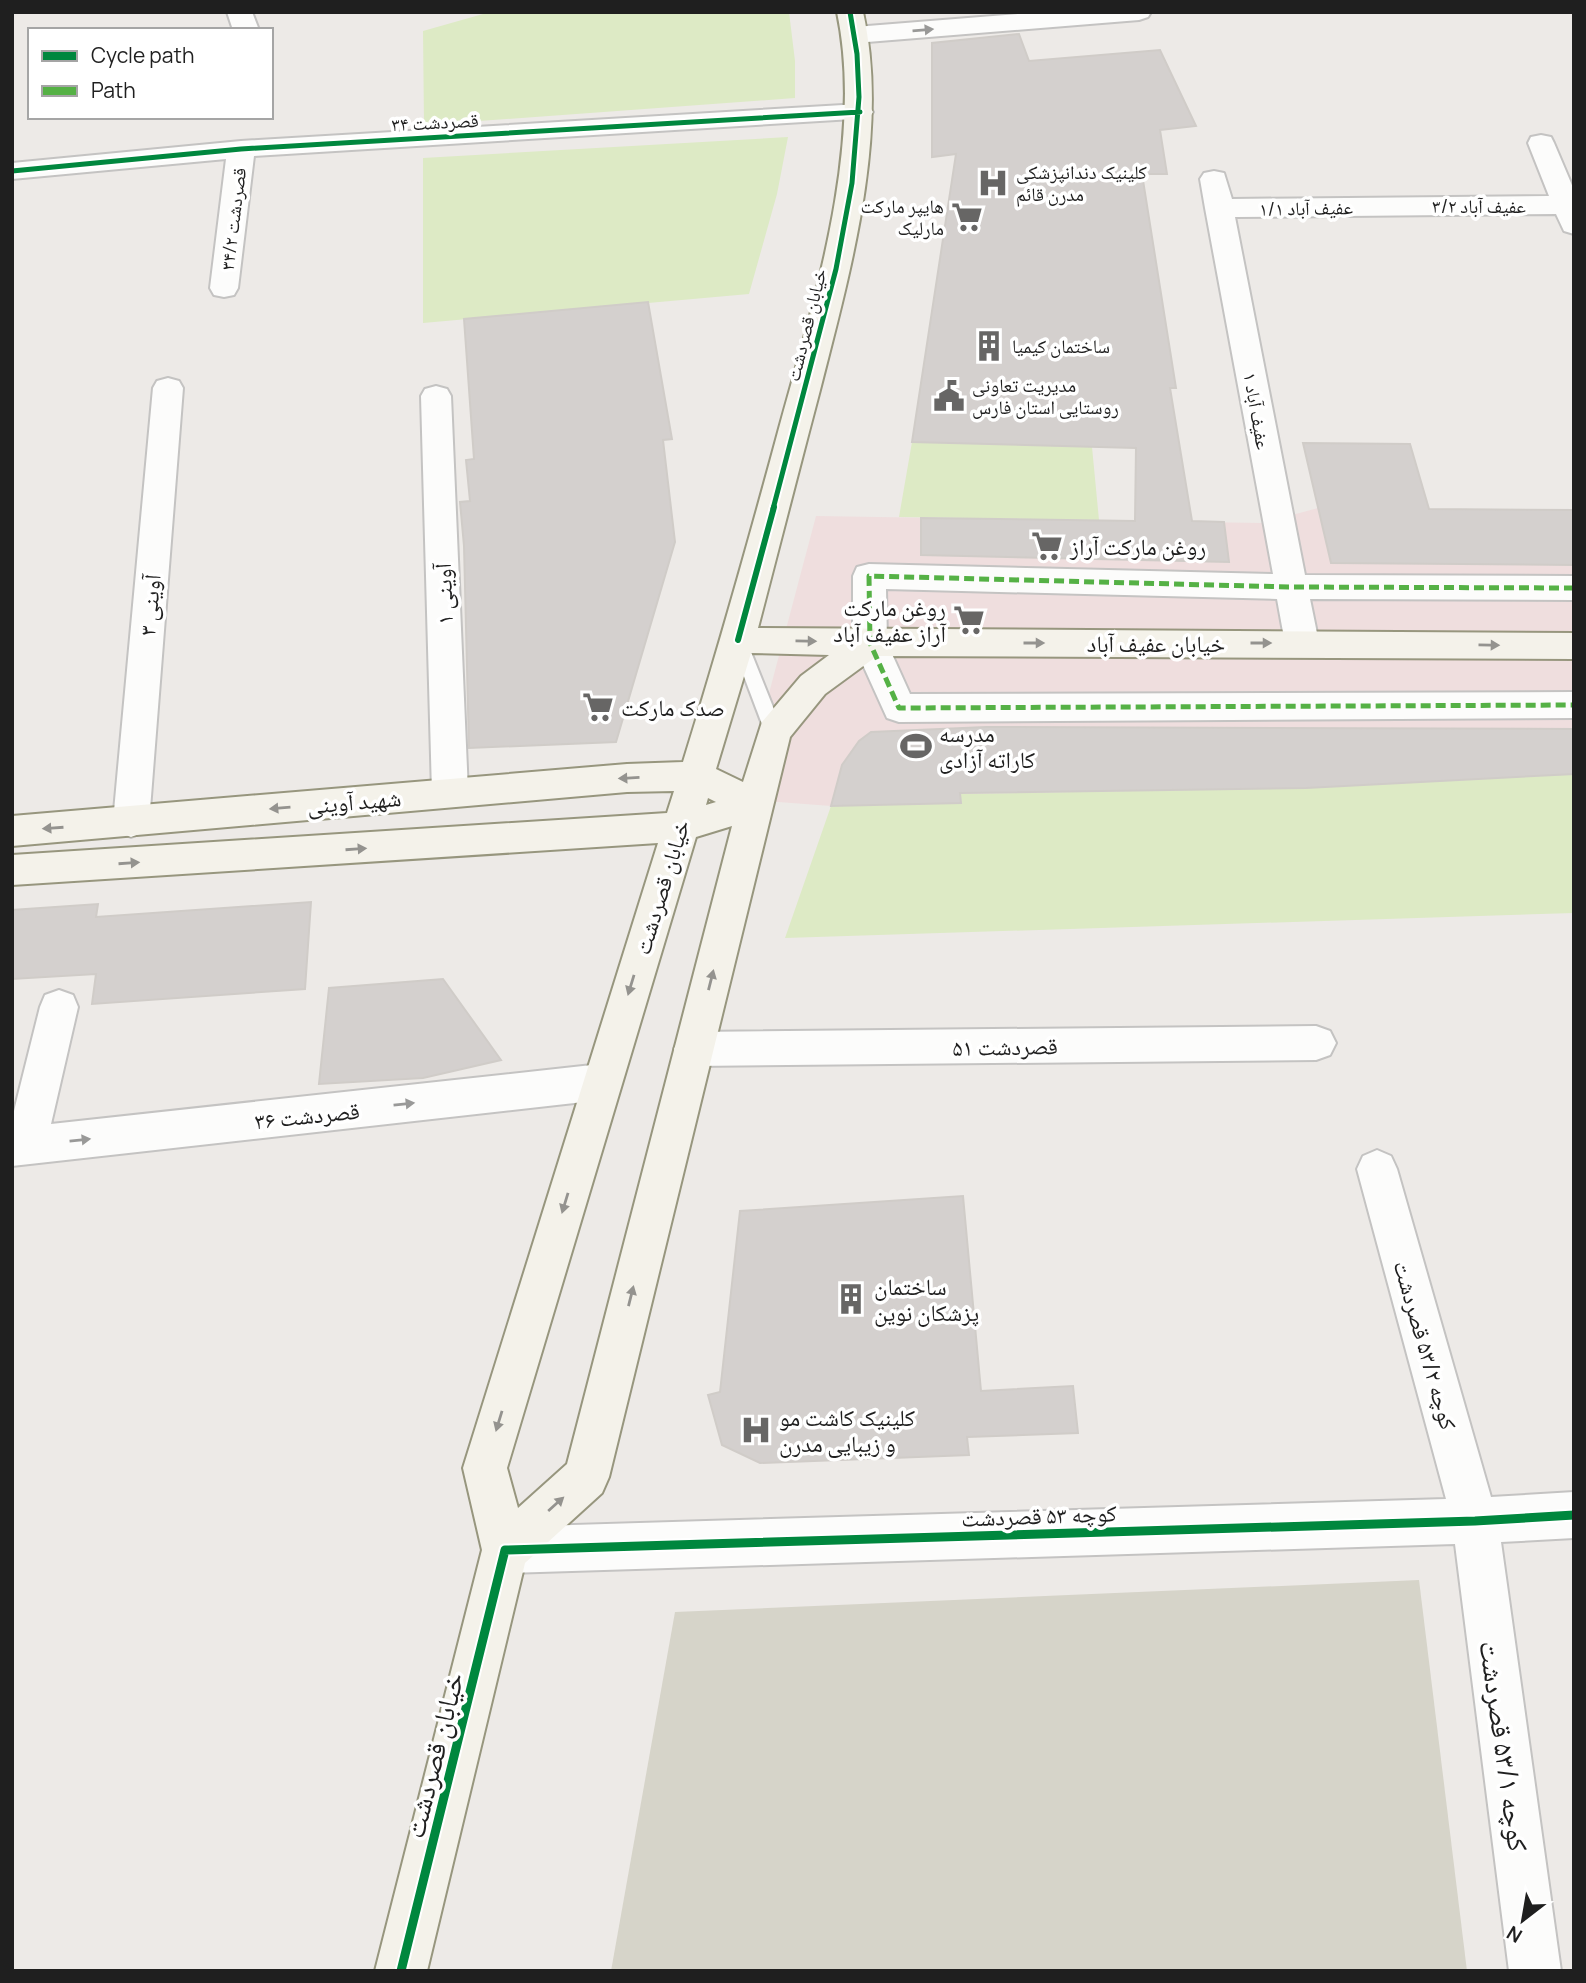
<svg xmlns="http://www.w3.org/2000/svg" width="1586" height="1983" font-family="Manrope,'Noto Naskh Arabic',sans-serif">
<rect width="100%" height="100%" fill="#edeae7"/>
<path fill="#efdede" d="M1318,508L1574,510V774L1306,788L961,794V803L926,804L831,806L741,799L816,516L1263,523Z"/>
<path fill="#d6d4c9" d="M1419,1580L1467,1971H611L675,1612Z"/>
<path fill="#ddeac5" d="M490,12H789L795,61V98L424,125L423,31Z
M788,137L777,194L749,294L423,323V158Z
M912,442L1092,447L1099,520L899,517Z
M1574,774V913L785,938L831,806L961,803L960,794L1306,788Z"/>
<path fill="#d4d0ce" stroke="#d0ccc8" stroke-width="2" d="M1019,34L1029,61L1160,50L1196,126L1160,130L1167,174H1142L1176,388H1170L1192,521L1224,522L1229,562L921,555V518L1135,521L1136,448L912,442L956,154L932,157V43Z
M648,302L672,439L663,440L675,542L616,742L469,748L464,546L460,502L470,501L466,460L474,459L464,319Z
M1303,443L1410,444L1429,509L1574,510V565L1331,563Z
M986,727L1574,729V774L1306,788L960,793L961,803L831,806L842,765L859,741L871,732Z
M311,902L305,989L92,1004L96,974L12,979V910L98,904L96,917Z
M443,979L501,1060L423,1078L319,1084L329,988Z
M963,1196L981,1391L1073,1386L1078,1433L967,1437L969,1455L760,1463L722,1445L708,1395L720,1392L740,1211Z"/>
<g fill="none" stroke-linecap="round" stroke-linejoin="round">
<defs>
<path id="lane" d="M739,636L745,637L783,732L780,737H768L765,732L731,642L733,637Z"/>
<path id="street" d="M227,12H252L259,30H233Z
M1042,12H1151L1148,17L1139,20L855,43L846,40L842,35L846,30L855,27Z
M860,104L869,106L873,112L869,118L254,156L238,288L234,295L224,297L214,295L210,288L226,159L12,179V163L241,141Z
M1541,135L1551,137L1554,143L1574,190V234L1564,231L1556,214L1235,217L1305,575L1574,576V600L1310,599L1319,643L1314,652L1302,656L1290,652L1285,643L1277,599L886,589L887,643L910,694L1574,692V718L899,722L887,718L853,643V576L857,567L869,564L1273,574L1205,208L1200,179L1204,173L1214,171L1224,173L1232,199L1549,196L1528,143L1531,137Z
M168,378L179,381L183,388L149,822L144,832L131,837L118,832L113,822L153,388L157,381Z
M436,386L447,389L451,396L468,792L463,802L450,806L437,802L432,792L421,396L425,389Z
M59,990L73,995L78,1007L51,1124L601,1064L615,1069L621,1082L615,1095L601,1100L12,1166V1119L40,1007L45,995Z
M1316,1026L1330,1031L1336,1043L1330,1055L1316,1060L694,1066L680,1061L674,1049L680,1037L694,1032Z
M1377,1150L1391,1156L1397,1169L1491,1497L1574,1492V1538L1501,1542L1561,1971H1509L1455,1544L505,1573L489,1566L482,1550L489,1534L505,1527L1446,1499L1357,1169L1363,1156Z"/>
<path id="secondary" d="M837,12H863C890,133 850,272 820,390C799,469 779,548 758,628L1574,633V659L877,656L825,694L790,737L609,1477L602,1493L525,1563L427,1971H375L482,1550L463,1468L658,843L12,885V855L667,813L674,791L627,792L12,846V816L627,764L683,762C717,653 748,543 778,432C813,304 865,144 837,12ZM751,653L829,655L801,676L762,722L743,782L716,769ZM708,798L716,802L706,805ZM732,826L567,1464L518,1508L507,1468L696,837Z"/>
</defs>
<use href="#lane" stroke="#c4c3c2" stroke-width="4"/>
<use href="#street" stroke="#c4c3c2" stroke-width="4"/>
<use href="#secondary" stroke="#97967e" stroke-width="4"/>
<use href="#lane" fill="#fcfcfb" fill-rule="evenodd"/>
<use href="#street" fill="#fcfcfb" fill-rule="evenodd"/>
<use href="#secondary" fill="#f4f2ea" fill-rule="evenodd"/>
<path stroke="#55b145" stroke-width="5" stroke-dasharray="10 5" stroke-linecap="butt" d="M1574,588L1289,587L869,576L870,643L899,708L1574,705"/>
<defs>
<path id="cycleway-far2" d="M12,171L241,149L860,112
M773,509L836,269L852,183L859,97L857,54L850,12"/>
<path id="cycleway-far1" d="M738,640L774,507"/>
<path id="cycleway" d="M401,1971L505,1550L1475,1521L1574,1515"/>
</defs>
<use href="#cycleway-far2" stroke="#fff" stroke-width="9"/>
<use href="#cycleway-far1" stroke="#fff" stroke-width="10"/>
<use href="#cycleway" stroke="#fff" stroke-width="13"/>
<use href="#cycleway-far2" stroke="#00873e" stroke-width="5"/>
<use href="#cycleway-far1" stroke="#00873e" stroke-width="6"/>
<use href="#cycleway" stroke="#00873e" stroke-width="9"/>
</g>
<defs><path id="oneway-solid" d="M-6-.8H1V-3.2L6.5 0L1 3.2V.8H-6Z" transform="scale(1.75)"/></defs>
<g fill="#999998">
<use href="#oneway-solid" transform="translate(923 30) rotate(-5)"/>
<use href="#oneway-solid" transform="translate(404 1104) rotate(-6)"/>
<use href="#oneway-solid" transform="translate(80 1140) rotate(-6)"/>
</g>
<g fill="#94938f">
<use href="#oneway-solid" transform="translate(806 641) rotate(1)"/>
<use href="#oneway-solid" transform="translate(1034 643)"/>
<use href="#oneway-solid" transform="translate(1261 643)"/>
<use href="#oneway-solid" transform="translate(1489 645) rotate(1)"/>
<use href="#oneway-solid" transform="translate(629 778) rotate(177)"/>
<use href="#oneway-solid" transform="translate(280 808) rotate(175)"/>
<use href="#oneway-solid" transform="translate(53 828) rotate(176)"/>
<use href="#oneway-solid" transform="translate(356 849) rotate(-4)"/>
<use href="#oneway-solid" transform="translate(129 863) rotate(-4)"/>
<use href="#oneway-solid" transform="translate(711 980) rotate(-76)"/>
<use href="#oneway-solid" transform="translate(631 985) rotate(107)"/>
<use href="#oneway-solid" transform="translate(565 1203) rotate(107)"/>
<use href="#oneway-solid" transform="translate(631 1296) rotate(-76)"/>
<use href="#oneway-solid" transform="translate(499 1421) rotate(107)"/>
<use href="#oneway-solid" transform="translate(556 1504) rotate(-42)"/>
</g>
<defs>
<symbol id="hospital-bare" viewBox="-9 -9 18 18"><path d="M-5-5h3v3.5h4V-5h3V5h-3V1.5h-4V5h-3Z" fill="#676665" stroke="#fff" stroke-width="2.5" paint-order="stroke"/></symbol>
<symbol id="supermarket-bare" viewBox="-9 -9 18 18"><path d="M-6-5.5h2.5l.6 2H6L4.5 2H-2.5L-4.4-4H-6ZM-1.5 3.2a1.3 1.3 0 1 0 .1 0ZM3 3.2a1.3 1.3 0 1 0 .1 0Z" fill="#676665" stroke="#fff" stroke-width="2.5" paint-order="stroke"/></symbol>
<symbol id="building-bare" viewBox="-9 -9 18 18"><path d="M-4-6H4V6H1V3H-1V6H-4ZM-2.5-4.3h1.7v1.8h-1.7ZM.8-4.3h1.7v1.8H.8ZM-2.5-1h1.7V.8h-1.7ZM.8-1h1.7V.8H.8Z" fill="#676665" stroke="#fff" stroke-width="2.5" paint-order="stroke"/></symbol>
<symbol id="civic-bare" viewBox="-9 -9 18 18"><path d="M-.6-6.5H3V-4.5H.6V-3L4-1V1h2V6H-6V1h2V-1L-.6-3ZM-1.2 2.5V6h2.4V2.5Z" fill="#676665" stroke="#fff" stroke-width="2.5" paint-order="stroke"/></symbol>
<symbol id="stadium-bare" viewBox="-9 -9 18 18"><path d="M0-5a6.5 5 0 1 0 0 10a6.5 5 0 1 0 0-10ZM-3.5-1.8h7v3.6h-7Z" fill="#676665" stroke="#fff" stroke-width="2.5" paint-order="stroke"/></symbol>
</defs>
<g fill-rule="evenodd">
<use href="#hospital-bare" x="971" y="161" width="44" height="44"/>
<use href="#supermarket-bare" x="945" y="195" width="44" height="44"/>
<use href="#building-bare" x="967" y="324" width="44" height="44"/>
<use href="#civic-bare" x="927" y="374" width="44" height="44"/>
<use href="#supermarket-bare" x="1025" y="524" width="44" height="44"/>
<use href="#supermarket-bare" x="947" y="598" width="44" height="44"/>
<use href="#supermarket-bare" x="576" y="685" width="44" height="44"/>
<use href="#stadium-bare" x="894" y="724" width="44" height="44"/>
<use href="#building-bare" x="829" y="1277" width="44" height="44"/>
<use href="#hospital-bare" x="734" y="1408" width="44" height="44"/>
</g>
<g text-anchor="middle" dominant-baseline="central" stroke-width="7" stroke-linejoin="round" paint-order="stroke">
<g font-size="19" fill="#1f1f1f" stroke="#fff">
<text transform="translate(435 122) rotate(-3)">قصردشت ۳۴</text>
<text x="1479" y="206">عفیف آباد ۳/۲</text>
<text transform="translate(1306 208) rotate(-1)">عفیف آباد ۱/۱</text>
<text transform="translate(233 219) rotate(-83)">قصردشت ۳۴/۲</text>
<text transform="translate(806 325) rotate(-76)">خیابان قصردشت</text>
<text transform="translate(1257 411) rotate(80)">عفیف آباد ۱</text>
</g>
<g font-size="19" fill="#1f1f1f" stroke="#fff" text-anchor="start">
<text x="1016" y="172">کلینیک دندانپزشکی<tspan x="1016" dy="22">مدرن قائم</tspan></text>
<text x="944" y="206" text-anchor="end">هایپر مارکت<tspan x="944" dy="22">مارلیک</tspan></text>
<text x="1012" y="346">ساختمان کیمیا</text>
<text x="972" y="385">مدیریت تعاونی<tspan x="972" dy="22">روستایی استان فارس</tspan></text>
</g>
<g font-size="23" fill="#1f1f1f" stroke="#fff" text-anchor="start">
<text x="1070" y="546">روغن مارکت آراز</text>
<text x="946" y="607" text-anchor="end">روغن مارکت<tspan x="946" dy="26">آراز عفیف آباد</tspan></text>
<text x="621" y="707">صدک مارکت</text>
<text x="939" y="733">مدرسه<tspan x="939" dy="26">کاراته آزادی</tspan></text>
<text x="874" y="1286">ساختمان<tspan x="874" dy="26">پزشکان نوین</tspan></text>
<text x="779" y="1417">کلینیک کاشت مو<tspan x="779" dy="26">و زیبایی مدرن</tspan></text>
</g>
<g font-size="23" fill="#1f1f1f" stroke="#fff">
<text transform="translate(443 594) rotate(-92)">۱ آوینی</text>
<text transform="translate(149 605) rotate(-85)">۳ آوینی</text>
<text x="1156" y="643">خیابان عفیف آباد</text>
<text transform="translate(354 801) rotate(-5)">شهید آوینی</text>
<text transform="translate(661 887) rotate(-73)">خیابان قصردشت</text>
<text transform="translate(1005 1046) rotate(-1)">۵۱ قصردشت</text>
<text transform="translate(307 1115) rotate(-6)">۳۶ قصردشت</text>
<text transform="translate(1426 1345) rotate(74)">کوچه ۵۳/۲ قصردشت</text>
<text transform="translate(1039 1515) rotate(-2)">کوچه ۵۳ قصردشت</text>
</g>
<g font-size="28" fill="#1f1f1f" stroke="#fff">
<text transform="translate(1505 1746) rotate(82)">کوچه ۵۳/۱ قصردشت</text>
<text transform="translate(433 1755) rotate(-76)">خیابان قصردشت</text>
</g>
</g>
<rect width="1586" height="1983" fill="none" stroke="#1f1f1f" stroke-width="28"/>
<rect x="28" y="28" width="245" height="91" fill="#ffffff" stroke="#a5a5a5" stroke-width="2"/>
<rect x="42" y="51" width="35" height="10" fill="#00873e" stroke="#a5a5a5" stroke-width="2"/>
<text x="91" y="63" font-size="21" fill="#1f1f1f">Cycle path</text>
<rect x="42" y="86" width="35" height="10" fill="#55b145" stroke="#a5a5a5" stroke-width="2"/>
<text x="91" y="98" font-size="21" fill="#1f1f1f">Path</text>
<g transform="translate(1523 1920) rotate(211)" stroke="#ffffff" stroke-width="5" paint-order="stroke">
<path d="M0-5L12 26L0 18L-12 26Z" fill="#1f1f1f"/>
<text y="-10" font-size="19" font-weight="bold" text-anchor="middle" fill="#1f1f1f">N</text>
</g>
</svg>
